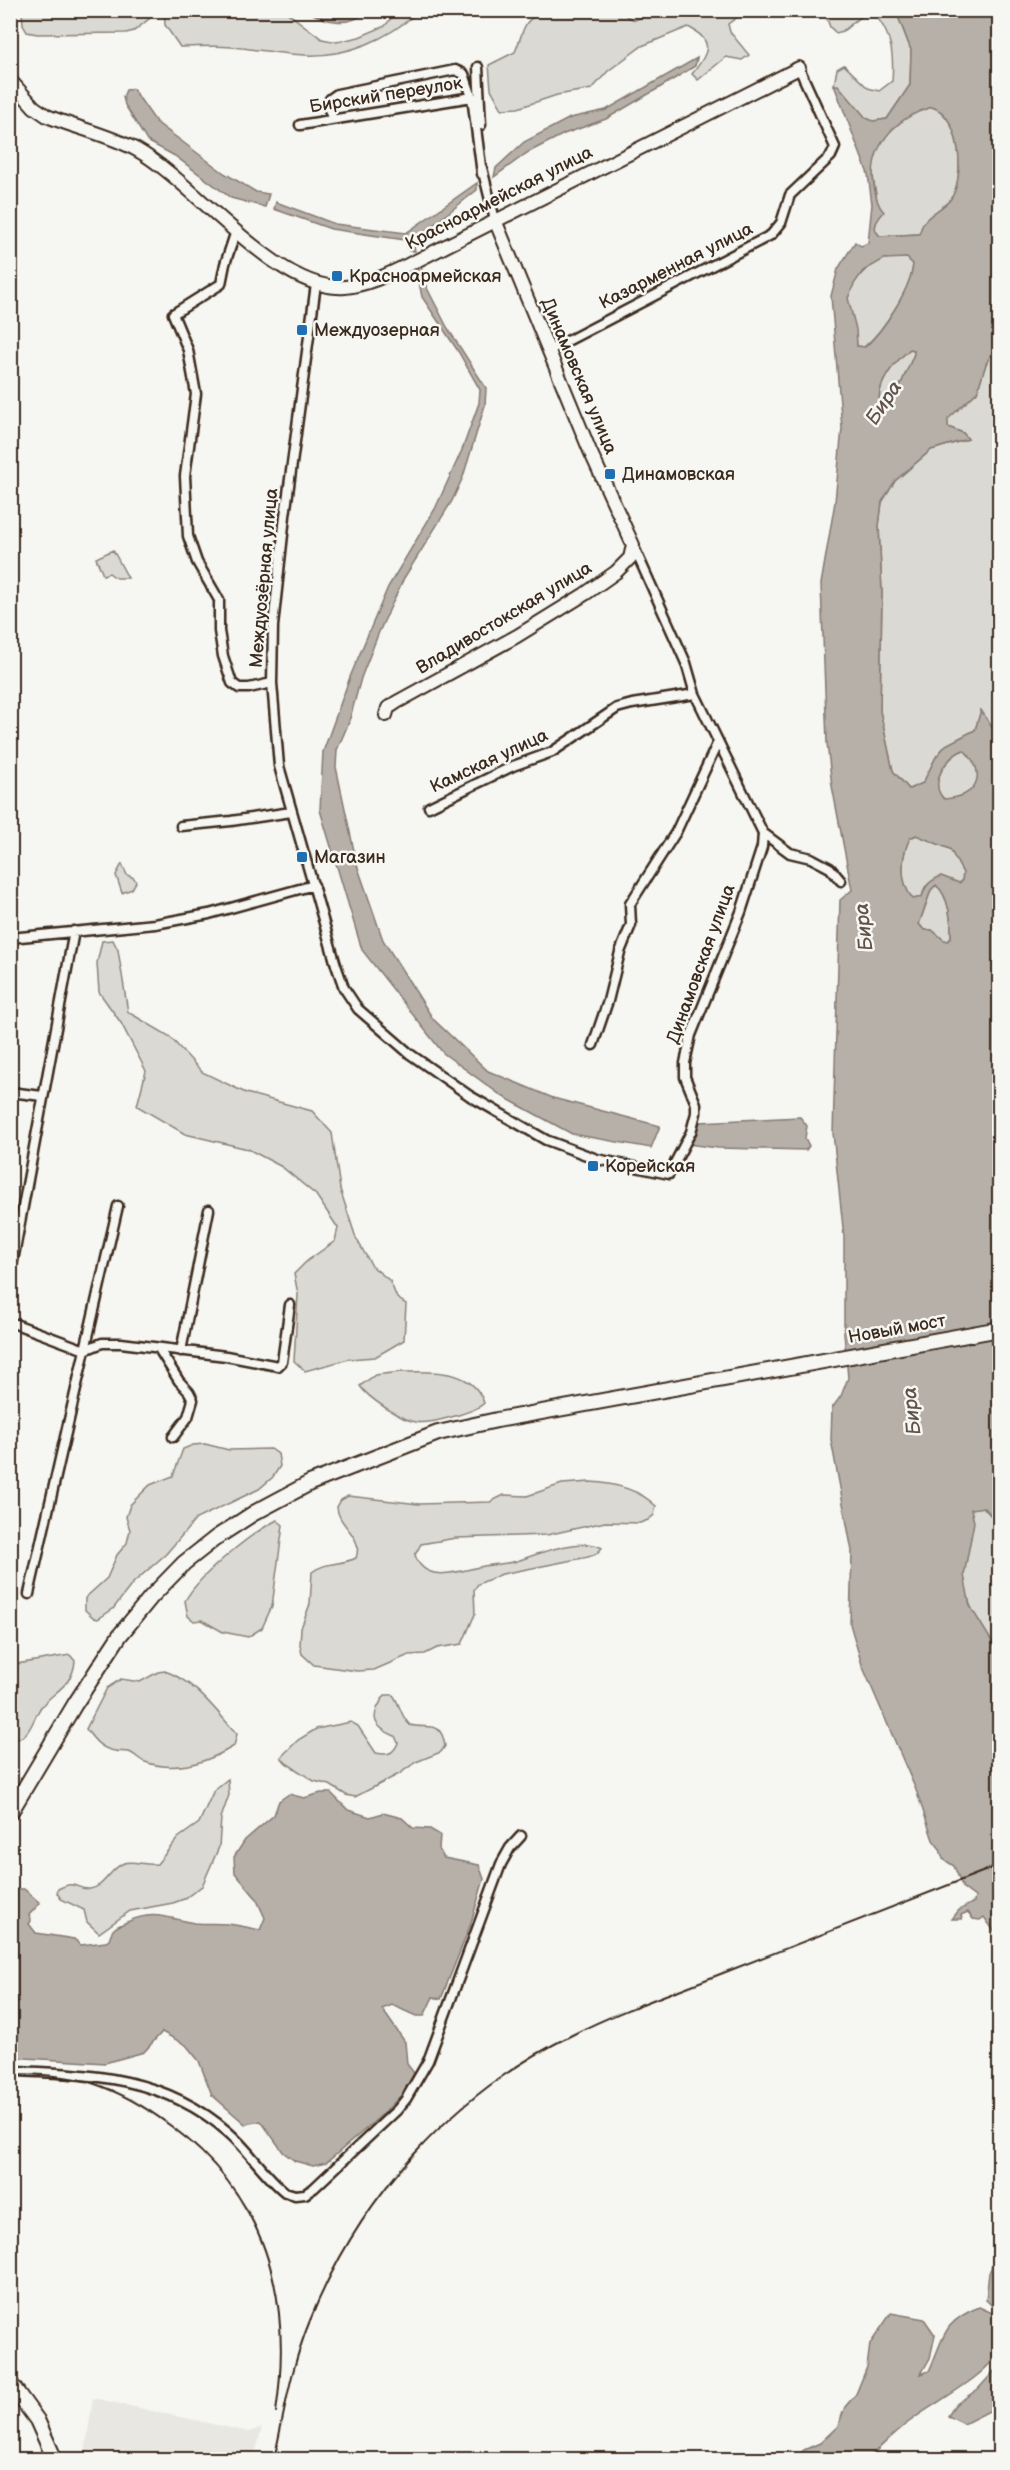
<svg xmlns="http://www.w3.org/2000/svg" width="1010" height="2470" font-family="'Balsamiq Sans',sans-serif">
<rect width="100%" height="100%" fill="#f6f6f2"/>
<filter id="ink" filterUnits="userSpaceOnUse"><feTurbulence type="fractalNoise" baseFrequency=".0167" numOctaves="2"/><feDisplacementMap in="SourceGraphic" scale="12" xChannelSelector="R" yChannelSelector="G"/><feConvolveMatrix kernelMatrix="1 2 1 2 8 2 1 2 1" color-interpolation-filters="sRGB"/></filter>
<g filter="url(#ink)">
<path fill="#e8e7e2" d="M93,2398L249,2432L262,2427L254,2459H84Z"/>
<path fill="#dad9d3" stroke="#8a8278" stroke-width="1.5" d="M22,11V10L151,11L150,18L134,31L126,33L37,34L27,32L23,25Z
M164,11H285L322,39L337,42L359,37L385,26L397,11H419C388,39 348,57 305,55C281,54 256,49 231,47C215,45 197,47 180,47L165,25Z
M555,11H621L628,17L635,20L656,12L671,14L678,10L746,11L728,24L730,32L749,55L742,60L726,57L698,80L692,74C708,54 716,41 688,27L642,46L608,71L592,89L557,95L518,108L502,109L491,89L489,65L515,52C527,23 522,16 555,11Z
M824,11H896L911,50L910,85L887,119L873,121L866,118L838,86L834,85L837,69L844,65L868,88L879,91L892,81C894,56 892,33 874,14C850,16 853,30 836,33L830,27Z
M932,107C961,115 966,179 950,200C943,208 932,213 925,222C922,225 921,230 919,234L880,236L875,230L878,206L872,171L874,155L889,132L904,119L913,112Z
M907,258L913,264C911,289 883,331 864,347L857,346C856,330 849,314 848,300C848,283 869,264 884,259C891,257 900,259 907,258Z
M999,339V732H995L981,711L975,730L946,745L936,757L923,783L909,789L893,771L880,711L882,593L879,526L882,502L895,481L931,450L968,439L963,433L948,427L947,419L977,392L986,364Z
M910,349L914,350V354L900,387L884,405L880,404C875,384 896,361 910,349Z
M113,550L128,578H116L109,573L103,575L96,558Z
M964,750C989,774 978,797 944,799C928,784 946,756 964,750Z
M917,835L950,849L963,873L962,881L959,883L941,876L925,887L922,897L913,899C899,883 901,856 910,838Z
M122,864L127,875L134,878L136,882L132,889L122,893L116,875Z
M936,885C949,896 952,922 951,938L948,941L944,940L932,930H924L919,924L931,890Z
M113,940L118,950L128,1012L169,1036L202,1072L246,1093L312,1111L332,1133L340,1189L356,1238L372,1266L390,1281L397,1298L406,1304L404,1340L375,1357L349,1359L305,1371L294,1361L298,1294L294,1274L307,1261L335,1241L338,1228L316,1195L282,1167L248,1149L185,1134L137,1106L146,1071L121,1023L99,992L97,963L102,941Z
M401,1372C431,1372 472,1367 484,1403C476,1412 428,1425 416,1422C401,1420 368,1398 360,1386L375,1375Z
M205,1444L229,1450L271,1449L278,1454L280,1466L273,1477L259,1489L196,1519L166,1554L133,1583L113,1609L98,1619L94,1618L85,1610V1598L107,1578L117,1555L127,1543L130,1530L126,1517L130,1505L150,1485L173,1476L183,1449L193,1445Z
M590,1482C614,1483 638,1489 656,1506L654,1515L648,1520L640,1523L605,1522L547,1535L456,1538L421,1544L415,1555C425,1586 462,1570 484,1566C495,1564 506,1564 517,1561C537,1554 583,1536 602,1548L596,1554L588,1557L502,1574L478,1584L474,1590L475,1614L462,1644L437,1648L425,1654L409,1655L374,1670L357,1671L314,1665L302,1654L300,1645L301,1628L310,1604L312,1572C324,1562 342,1565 356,1558C364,1535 338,1527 337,1507L341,1500L348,1496L419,1504L490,1502L504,1495L527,1496L562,1484Z
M983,1507L999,1525V1653C984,1631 962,1602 964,1573C966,1551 976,1531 971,1509Z
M277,1520L283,1525L272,1606L262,1628L248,1637L223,1632L202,1620L194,1621L188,1616L185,1601C199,1575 250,1534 277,1520Z
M70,1655L75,1661C73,1686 54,1691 41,1707C32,1720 30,1740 11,1740V1665Z
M165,1671C196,1682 216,1711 237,1734L234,1746C208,1762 176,1773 145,1762C139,1760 135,1754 129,1752C124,1751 119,1752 115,1751C101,1749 94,1740 86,1729L107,1688L121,1679L140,1682L158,1672Z
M385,1695H393C400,1704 401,1717 410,1725C427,1730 441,1718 445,1746L441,1752L416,1762L399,1774L355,1797L346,1795L330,1785L314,1781L286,1763L281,1757L298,1740L316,1729L351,1722L358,1726L376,1753C387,1755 393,1755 398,1743L395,1736C371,1726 370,1716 385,1695Z
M228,1779L229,1795L221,1818L219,1847L202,1886L184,1899L173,1903L130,1911L99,1933L87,1922L84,1910L61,1899L57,1893L58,1889C77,1879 75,1890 90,1889C105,1887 110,1868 124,1863C134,1860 146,1866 157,1864L178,1838L199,1823L214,1790Z"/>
<path fill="#b6b0a9" stroke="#857a71" stroke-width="1.5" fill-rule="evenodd" d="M308,11H368C350,27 327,23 308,11Z
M896,11H999V339L986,364L977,392L948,419V427L963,433L968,439L931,450L895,481L882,502L879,526L882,593L880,711L893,771L909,789L923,783L936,757L946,745L975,730L981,710L995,732H999L1000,1525L984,1507L971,1509L974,1522L964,1575L970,1606L999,1653V1938L984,1917L980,1920L973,1919L968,1912L961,1915L962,1919H952L959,1910L974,1902L975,1897L963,1888L954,1866L943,1859L940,1849L933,1840L916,1790L862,1665L850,1624L852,1551L831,1440L832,1408L841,1396L848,1378L844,1333V1237L833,1133L840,900L852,890L832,786L827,743L821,584L835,502L842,428L831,296L838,269L855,242L861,246L868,243L872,204L868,174L834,85H838L866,118L873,121L887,119L910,85L911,50ZM932,107C961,115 966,179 950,200C943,208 931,213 924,222C922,225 921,230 919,234L880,236C870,228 878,219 884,212C877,205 876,196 874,186C868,146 895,118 932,107ZM907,258L913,264C911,289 883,331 865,347L857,346L856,329L848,298L854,284L863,271L884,259ZM910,349L914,350V354L900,386L884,405L880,404C875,384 896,361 910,349ZM964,750C988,774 978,797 944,799C928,784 946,756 964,750ZM916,835L950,849L963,873L962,881L959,883L941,876C930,881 925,885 922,897L913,899C899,883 901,856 910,838ZM936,885C949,896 952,922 951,938L948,941L944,940L932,930H924L919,924L931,890Z
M697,58L695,66L664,85L606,119L564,134L527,153L494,177L496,168L524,142L570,118L606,110Z
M133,89L156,122L224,173L256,192L269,194L265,207L231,198L175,156L147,141L125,105L123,97L126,90Z
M477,183V190L413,241L415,251H409L405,240L331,229L274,209L276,202L335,224L406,233Z
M421,266L427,288L447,327L486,388L485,405L463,477L452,501L404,578L379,632L361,678L349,722L337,750L336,767L357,865L383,940L433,1019L488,1071L553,1098L660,1126L651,1148L572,1134L502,1096L443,1053L362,950L320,810L323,752L350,677L388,587L435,509L462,450L479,403L480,390L458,351L422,297L416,267Z
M800,1117L807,1126L805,1138L809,1146L806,1150L718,1148L688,1144V1139L695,1135L700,1122Z
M321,1793H331L348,1810L370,1817L383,1813L402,1818L413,1828L430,1829L440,1835L439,1849L444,1858L479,1865L484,1879L470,1926L441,1999L433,1997L424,2016H416L392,2005L382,2009L405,2042L407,2064L414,2073L404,2092L384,2113L326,2163L313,2166L295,2161L283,2152L261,2121L245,2124L212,2095L199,2061L186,2045L162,2032L144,2052L105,2063L11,2057L10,1893L15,1889H24L40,1903L29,1915L31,1921L29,1924L36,1933L74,1939L81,1945L106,1942L109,1940C112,1927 116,1927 127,1922C154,1909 169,1919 195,1923C206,1924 217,1923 228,1924C238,1925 249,1928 260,1930L265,1918L256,1898L235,1873L234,1857L245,1840L274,1815L279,1801L289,1794L304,1798Z
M999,2240V2312L986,2300L989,2273L994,2262L995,2246Z
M979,2307L999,2316C1000,2325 1002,2340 999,2349C990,2376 932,2403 909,2422C894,2433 881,2447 867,2459H794L804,2450L820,2443L838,2426L845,2407L856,2394L867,2367L870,2344L891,2313L924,2319L935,2335L930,2358L921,2374L929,2371C945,2336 941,2323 979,2307Z
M999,2366V2406L964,2424L948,2416L955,2405L978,2389Z"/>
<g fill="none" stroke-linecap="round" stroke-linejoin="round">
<defs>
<path id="street" d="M478,67L481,125
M332,118L328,107L330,99L337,94L455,70L464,74L472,97
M300,125L472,97L482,174
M482,168L495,220
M236,231L225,264L221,284L173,314L188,350L196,394L185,476L188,536L197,562L219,600V631L223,656L232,683L239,688H249L272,683
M316,284L285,516L273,626L272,683L279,766L336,965L344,988L358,1009L410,1054L470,1096L546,1140L597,1159L669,1174L691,1132L696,1113V1104L685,1077V1063L691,1035L741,912L762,847L763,833
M548,351L771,235L781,223L790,195L831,156L835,147L799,68
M633,545L686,663L695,694L763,833L790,853L811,858L830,868L841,881
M429,807L513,766L552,752L617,708L632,704L695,694
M181,826L231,821L291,812
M10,938L155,924L209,914L314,885
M593,1045L608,1001L620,952L631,925L630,904L676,832L718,742
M10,1092L42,1096
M10,1277L74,931
M10,1322L85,1350L102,1343H121L226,1356L278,1366L282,1362L290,1305
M159,1349L179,1381L189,1392L193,1400L188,1417L173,1437
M181,1351L209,1210
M29,1594L118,1206
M10,2071C91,2074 164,2076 228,2132C249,2150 263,2174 285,2192L295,2195L305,2194L314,2188L397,2110L406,2099L428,2061L501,1864L510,1848L521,1836"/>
<path id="secondary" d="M10,80L34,107L47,116C76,128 110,135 137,150C196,183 276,292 345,287C370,285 395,271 418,260L799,68
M386,715L388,708L397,702L517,636L585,594L616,572L630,558L633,545L590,451L495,220"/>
<path id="primary" d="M10,1813L75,1704L120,1635L151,1597L184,1563L217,1537L254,1513L310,1483L438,1433L497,1420L1000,1329
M10,2383L37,2420L55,2460"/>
</defs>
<use href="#street" stroke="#3b2a1e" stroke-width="13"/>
<use href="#secondary" stroke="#3b2a1e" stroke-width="16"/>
<use href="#primary" stroke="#3b2a1e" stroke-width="18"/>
<use href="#street" stroke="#f6f6f2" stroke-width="8"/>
<use href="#secondary" stroke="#f6f6f2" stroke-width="12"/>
<use href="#primary" stroke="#f6f6f2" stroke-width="14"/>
<path stroke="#3b2a1e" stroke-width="2" d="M10,2074C37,2074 66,2075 92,2083C120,2092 147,2108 171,2126C267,2197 293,2298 276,2412
M274,2460C284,2414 291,2367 309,2323C358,2199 450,2096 570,2036C619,2011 672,1993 723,1973C815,1937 907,1901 1000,1865"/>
</g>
</g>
<g fill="#1f6fb2" stroke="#f6f6f2" stroke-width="2">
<rect x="331" y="270" width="12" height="12" rx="3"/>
<rect x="296" y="324" width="12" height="12" rx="3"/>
<rect x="604" y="468" width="12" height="12" rx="3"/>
<rect x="296" y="851" width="12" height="12" rx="3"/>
<rect x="587" y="1160" width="12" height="12" rx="3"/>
</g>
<g text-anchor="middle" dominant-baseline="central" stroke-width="5" stroke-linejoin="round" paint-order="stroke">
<g font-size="18" fill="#3b2a1e" stroke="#f6f6f2">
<text transform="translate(386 95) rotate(-9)">Бирский переулок</text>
<text transform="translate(499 198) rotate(-27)">Красноармейская улица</text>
<text transform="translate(676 266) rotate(-27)">Казарменная улица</text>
<text transform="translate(579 376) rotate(67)">Динамовская улица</text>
<text transform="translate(264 578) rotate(-85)">Междуозёрная улица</text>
<text transform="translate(504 618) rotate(-31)">Владивостокская улица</text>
<text transform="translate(489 761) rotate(-25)">Камская улица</text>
<text transform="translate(701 964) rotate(-70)">Динамовская улица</text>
<text transform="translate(897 1329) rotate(-10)">Новый мост</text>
</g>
<g font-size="18" fill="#3b2a1e" stroke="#f6f6f2" text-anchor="start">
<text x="349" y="276">Красноармейская</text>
<text x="314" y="330">Междуозерная</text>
<text x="622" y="474">Динамовская</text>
<text x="314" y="857">Магазин</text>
<text x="605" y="1166">Корейская</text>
</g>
<g font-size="20" font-style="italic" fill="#605248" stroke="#f6f6f2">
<text transform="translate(884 403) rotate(-56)">Бира</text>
<text transform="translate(864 927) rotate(-96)">Бира</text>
<text transform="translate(912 1411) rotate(-96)">Бира</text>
</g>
</g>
<rect width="1010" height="2470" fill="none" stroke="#f6f6f2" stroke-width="36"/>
<rect x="18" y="18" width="974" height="2434" fill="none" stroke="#3b2a1e" stroke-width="2" filter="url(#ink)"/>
</svg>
